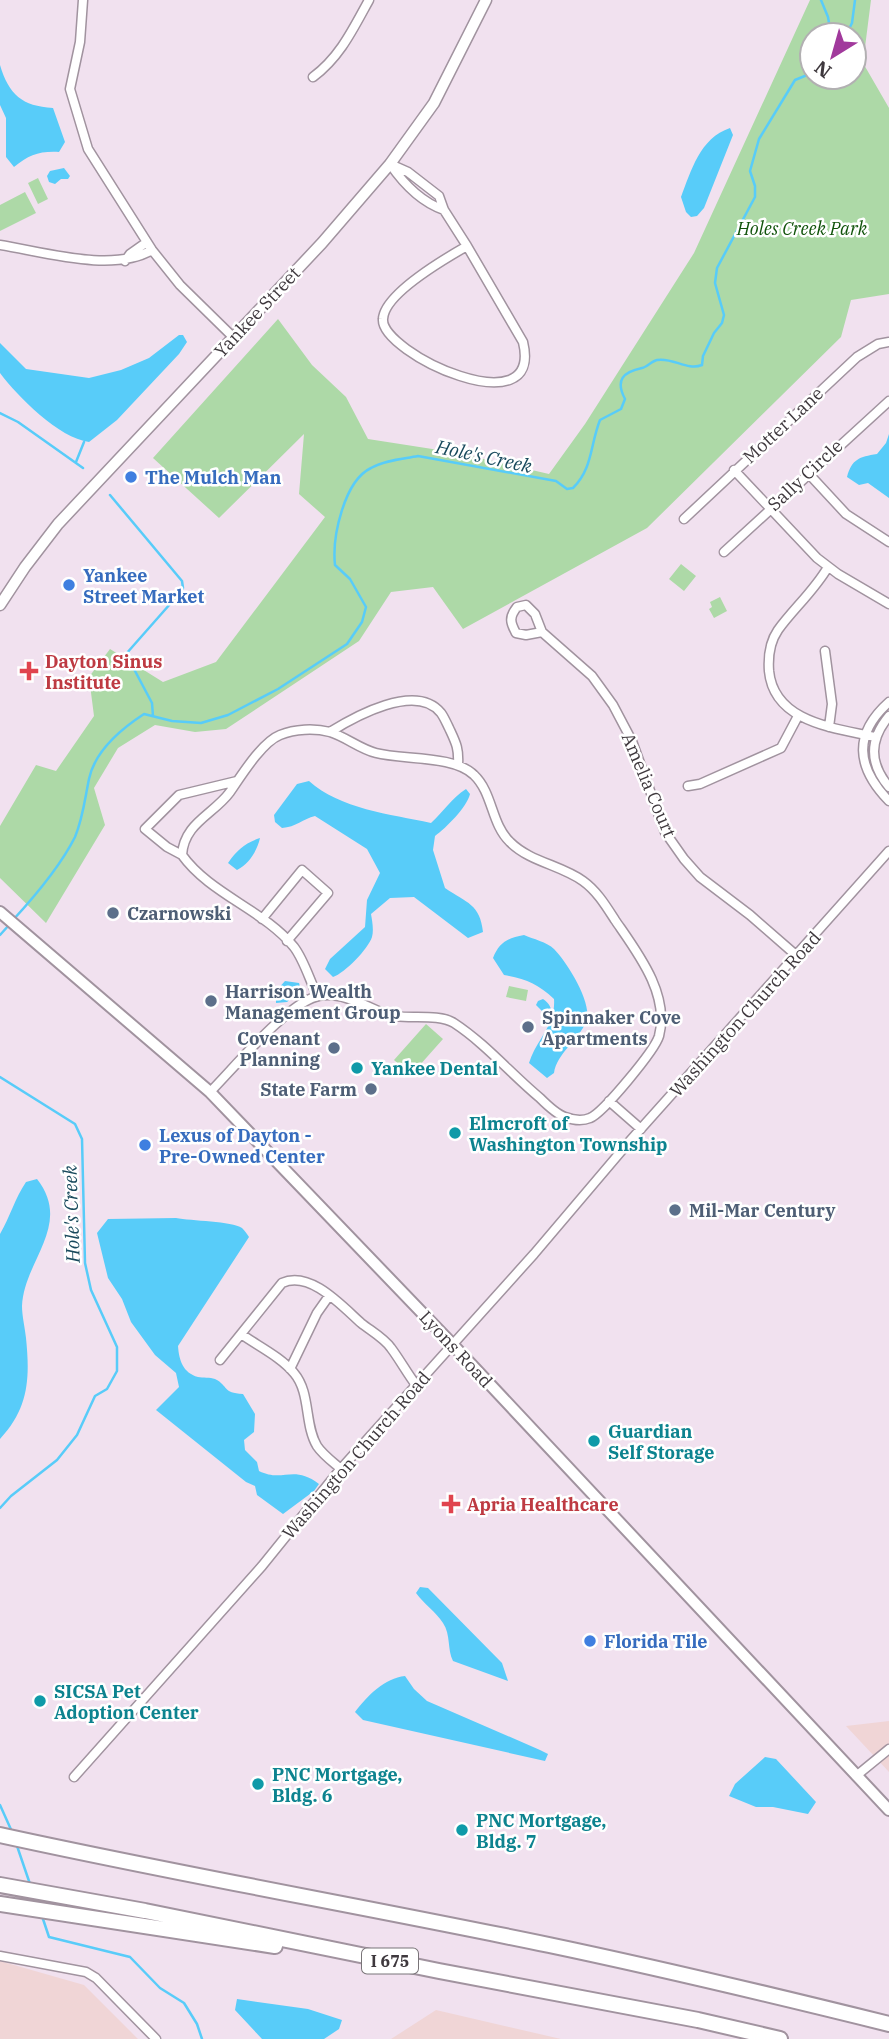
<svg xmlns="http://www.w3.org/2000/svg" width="889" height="2039" font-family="'IBM Plex Serif',serif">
<rect width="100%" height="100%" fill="#f1e1ef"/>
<path fill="#f0d5d6" d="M889,1721V1772L846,1726Z
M0,1961L84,1985L138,2039H0Z
M436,2010L561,2039H391Z"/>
<path fill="#add9a7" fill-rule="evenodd" d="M810,0H871L863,63L889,108V294L851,300L841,337L647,528L463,629L433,587L391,592L359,641L226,729L195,732L155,725L118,748L94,788L105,825L46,923L0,878V826L36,765L56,771L94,716L89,677L110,649L163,682L216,662L325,517L299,494L304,434L219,518L153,458L278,319L312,365L346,397L368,439L458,453L549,474L585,424L694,253ZM812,35H854V77H812Z
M38,178L48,199L38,204L28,183Z
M25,192L36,213L0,231V205Z
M681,564L696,576L684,591L669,579Z
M720,597L727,611L714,618L709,609L712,607L710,602Z
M509,986L528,990L526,1001L506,997Z
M426,1024L443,1039L411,1075L394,1060Z"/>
<path fill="#58ccf9" d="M0,65C9,95 22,106 53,108L65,142L59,152C39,151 29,155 14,167L6,157V118L0,105Z
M730,128L733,135L704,208L697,216L691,217L686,212L681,197C691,171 700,138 730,128Z
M64,168L70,176L68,179H61L55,184L49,182L47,176L50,171Z
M179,335H183L187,342L179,354L117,420L89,442C59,438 18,397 0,373V343L26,369L89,378L121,370L149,358Z
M889,434V498L868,483L859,485L847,477C852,459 859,457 877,454L886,443Z
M309,781C340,809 390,814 431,823C443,812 452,798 466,789L470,794C467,807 446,828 435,836L433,850L445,888C467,903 480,904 483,932L468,938L414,897L390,898L371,914C372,920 374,930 372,937C368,949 345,973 333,977L325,969L330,959L365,927L367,900L380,873L367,849L315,816C303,819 296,827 282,828L275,822L274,815L297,784Z
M260,838C257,851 249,864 237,870L228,863C237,850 245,843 260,838Z
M524,935C533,939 547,942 554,949C567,962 594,1005 586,1022C578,1041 557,1053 554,1073L547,1078L529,1063C536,1040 556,1025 554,999C538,984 526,979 504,975L493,958C499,943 507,938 524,935Z
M285,981L299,983L301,990L287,1002L276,1003V991Z
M543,999C549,1003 552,1008 552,1016L548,1019L542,1016V1011L536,1005L538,1001Z
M37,1179C73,1225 24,1260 22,1306C22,1316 25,1328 26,1338C30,1378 29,1408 0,1439V1234C10,1217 15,1198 26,1182Z
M176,1218C191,1221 232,1221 242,1228C245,1231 247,1234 249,1237L178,1346C179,1360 183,1373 198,1377C203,1378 210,1377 215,1379C229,1386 222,1393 243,1394L255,1414L254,1432L244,1440L245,1450L257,1462L259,1471C283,1483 293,1464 319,1484L314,1491L283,1514L257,1495L255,1486L246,1482L156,1410L179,1387L176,1373L155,1355L131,1322L122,1299L108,1278L97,1233L108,1219Z
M420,1587L428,1588L502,1663L508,1681L453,1661C447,1649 451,1635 443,1623C436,1612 424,1604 416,1593Z
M405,1676L414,1689L427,1701L540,1750L548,1754L545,1761L363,1720L355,1712C367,1696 385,1678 405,1676Z
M765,1757L776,1759L816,1802L808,1814L773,1807H756L729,1796L735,1784Z
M237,1999L308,2009L342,2020L339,2029L324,2039H262L235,2010Z"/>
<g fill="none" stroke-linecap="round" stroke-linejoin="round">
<path stroke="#58ccf9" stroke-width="2.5" d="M821,0L828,17L831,35
M846,35L852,23L855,0
M0,413L18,422L83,468
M76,462L84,442
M110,495L182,581L183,588L178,595L126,654L152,703L153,716
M13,920C36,895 60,867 75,837C83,818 85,798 89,779C95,750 121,729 144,714L172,721L201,723L228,715L278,689L347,644L362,622L366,607L350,579L335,565C332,537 344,481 371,468C385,460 403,459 418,456L556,481L567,489L573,488C593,468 590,445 600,420L621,409L625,399C615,380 623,372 642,368C647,367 652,361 657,360C673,357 687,371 702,365L703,356L714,333L722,323L724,315L715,283L717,268L755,197V186L750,171L759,139L795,80L812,73
M0,935L9,925
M0,1077L75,1124L82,1139L85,1263L91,1290L117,1347V1371L107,1389L95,1396L77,1435L57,1460L11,1496L0,1508
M0,1805L13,1834
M16,1843L31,1887
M42,1916L49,1937L130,1957L160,1988L184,2003L197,2024L202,2039"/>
<defs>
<path id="minor" d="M83,0L80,42L70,89L88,149L152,250L180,285L233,337
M313,77C340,57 353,29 369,0
M390,164L408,172L439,196L444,210L467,246
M390,164C403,183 421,202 444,210
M0,245C44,252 113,273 152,250
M467,246L523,342C544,429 380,353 383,319C384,294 446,258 467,246Z
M125,261L130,254L147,242
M734,470L817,558L838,574L889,604
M808,473L846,514L889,542
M684,519L857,357L878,344L889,342
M724,552L889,401
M828,567C814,591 794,608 778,630C769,643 768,657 769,671C774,723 836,728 875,737
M542,632L526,635L516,633C510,622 509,617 517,607L526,605L535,614L542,632L592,676L613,705L632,741L665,832L684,859L700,877L750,915L797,956
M825,651L832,704L829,727
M889,702C853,734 856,767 889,801
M889,716C869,740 869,763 889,787
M330,732C354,717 416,682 441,713C444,717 447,724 449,728C456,743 459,748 458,765
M688,786L700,784L781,748L798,716
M182,855L167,847L145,829L179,795L237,781
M262,919L302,870L328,893L287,941
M210,1092C233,1069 289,1001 319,996C340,991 366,1006 385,1014C402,1021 437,1012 454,1023C486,1044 511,1074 540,1098C547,1105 556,1114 565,1117C573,1120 583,1121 590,1118C603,1113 655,1050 659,1036C670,994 637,952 615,920C606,906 597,891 583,881C561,865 530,862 510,842C491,824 493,793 474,775C454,755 403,760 376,753C360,749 346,737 330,732C314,728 295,729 280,735C262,742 241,776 230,792C213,815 184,823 182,855C210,894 264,910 294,947C304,960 310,981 317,995
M609,1101L641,1129
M241,1334C258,1346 281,1357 294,1373C311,1393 304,1424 317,1446C323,1455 333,1462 341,1469
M220,1360L282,1283C310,1270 342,1306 361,1323C371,1331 384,1338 391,1348C400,1360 407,1373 416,1385
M290,1369L317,1313L329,1296
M856,1776L889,1749
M74,1777L262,1566L338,1472L534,1254L629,1142L889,851
M0,1956L86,1972L96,1978L156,2039"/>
<path id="tertiary" d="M0,605L25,567L58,524L322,243L390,164L434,103L486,0"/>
<path id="secondary" d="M0,912L210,1092L453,1345L889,1810"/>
<path id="motorway" d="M0,1835C182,1875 366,1907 549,1945C663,1969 776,1996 889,2024
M0,1885L145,1911L439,1971L698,2020L780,2039
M0,1904L275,1946"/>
</defs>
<use href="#minor" stroke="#a1939f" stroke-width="11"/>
<use href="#tertiary" stroke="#a1939f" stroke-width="13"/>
<use href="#secondary" stroke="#a1939f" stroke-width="14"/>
<use href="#motorway" stroke="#a1939f" stroke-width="18"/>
<use href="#minor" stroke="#fff" stroke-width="8"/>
<use href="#tertiary" stroke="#fff" stroke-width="10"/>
<use href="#secondary" stroke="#fff" stroke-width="10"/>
<use href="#motorway" stroke="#fff" stroke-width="14"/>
</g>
<g fill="#3f7fe0" stroke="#fff" stroke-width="2.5">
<circle cx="131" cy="477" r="7"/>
<circle cx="69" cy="585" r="7"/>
<circle cx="145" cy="1145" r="7"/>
<circle cx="590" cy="1641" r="7"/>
</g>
<g fill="#e0444e" stroke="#fff" stroke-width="2.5">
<path d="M25.5 660.5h7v7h7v7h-7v7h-7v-7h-7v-7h7z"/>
<path d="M447.5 1493.5h7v7h7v7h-7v7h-7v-7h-7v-7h7z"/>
</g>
<g fill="#5c6f8a" stroke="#fff" stroke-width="2.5">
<circle cx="113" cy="913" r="7"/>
<circle cx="211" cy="1001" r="7"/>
<circle cx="528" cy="1027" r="7"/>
<circle cx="334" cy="1048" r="7"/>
<circle cx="371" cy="1089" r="7"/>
<circle cx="675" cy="1210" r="7"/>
</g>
<g fill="#0f9aa8" stroke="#fff" stroke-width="2.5">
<circle cx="357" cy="1068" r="7"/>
<circle cx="455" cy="1133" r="7"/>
<circle cx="594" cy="1441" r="7"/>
<circle cx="40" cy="1701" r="7"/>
<circle cx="258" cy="1784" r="7"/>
<circle cx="462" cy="1830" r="7"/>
</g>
<g text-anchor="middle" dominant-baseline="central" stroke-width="5" stroke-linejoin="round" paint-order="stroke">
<rect fill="#fff" stroke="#797478" stroke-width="2" x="362" y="1948.5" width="56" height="25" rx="5"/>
<g font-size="16" font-weight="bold" fill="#3f393e">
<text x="390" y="1961">I 675</text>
</g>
<g font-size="18" font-style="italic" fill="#10530a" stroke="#fff">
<text x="802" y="228">Holes Creek Park</text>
</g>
<g font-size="18" fill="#3f393e" stroke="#fff">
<text transform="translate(257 312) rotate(-47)">Yankee Street</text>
<text transform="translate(783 425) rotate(-43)">Motter Lane</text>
<text transform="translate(805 475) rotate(-43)">Sally Circle</text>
<text transform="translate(649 785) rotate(67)">Amelia Court</text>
<text transform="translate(745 1014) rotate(-48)">Washington Church Road</text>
<text transform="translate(456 1349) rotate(47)">Lyons Road</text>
<text transform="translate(356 1455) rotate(-49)">Washington Church Road</text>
</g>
<g font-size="18" font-weight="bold" fill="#366cbe" stroke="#fff" text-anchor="start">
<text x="145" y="477">The Mulch Man</text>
<text x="83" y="575">Yankee<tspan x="83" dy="21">Street Market</tspan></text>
<text x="159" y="1135">Lexus of Dayton -<tspan x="159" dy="21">Pre-Owned Center</tspan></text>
<text x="604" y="1641">Florida Tile</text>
</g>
<g font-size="18" font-weight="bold" fill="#be3a42" stroke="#fff" text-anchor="start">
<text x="45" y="661">Dayton Sinus<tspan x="45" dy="21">Institute</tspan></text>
<text x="467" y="1504">Apria Healthcare</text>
</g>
<g font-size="18" font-weight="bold" fill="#4e5e75" stroke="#fff" text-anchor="start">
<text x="127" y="913">Czarnowski</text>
<text x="225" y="991">Harrison Wealth<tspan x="225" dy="21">Management Group</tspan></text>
<text x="542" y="1017">Spinnaker Cove<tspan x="542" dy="21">Apartments</tspan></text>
<text x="320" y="1038" text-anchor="end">Covenant<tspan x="320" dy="21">Planning</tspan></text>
<text x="357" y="1089" text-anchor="end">State Farm</text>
<text x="689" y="1210">Mil-Mar Century</text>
</g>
<g font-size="18" font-weight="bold" fill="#0d838f" stroke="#fff" text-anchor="start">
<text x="371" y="1068">Yankee Dental</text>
<text x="469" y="1123">Elmcroft of<tspan x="469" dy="21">Washington Township</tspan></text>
<text x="608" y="1431">Guardian<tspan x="608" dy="21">Self Storage</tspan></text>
<text x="54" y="1691">SICSA Pet<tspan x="54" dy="21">Adoption Center</tspan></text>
<text x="272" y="1774">PNC Mortgage,<tspan x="272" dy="21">Bldg. 6</tspan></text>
<text x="476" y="1820">PNC Mortgage,<tspan x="476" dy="21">Bldg. 7</tspan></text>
</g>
<g font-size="19" font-style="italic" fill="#18495c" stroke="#fff">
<text transform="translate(484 456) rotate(12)">Hole's Creek</text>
<text transform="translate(71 1214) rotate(-92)">Hole's Creek</text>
</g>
</g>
<g transform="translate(833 56) rotate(217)"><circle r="33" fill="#ffffff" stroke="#b2b0b2" stroke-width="2"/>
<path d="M0-5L12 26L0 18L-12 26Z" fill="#a1399c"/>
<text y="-10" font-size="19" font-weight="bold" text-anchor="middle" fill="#3f393e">N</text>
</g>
</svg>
